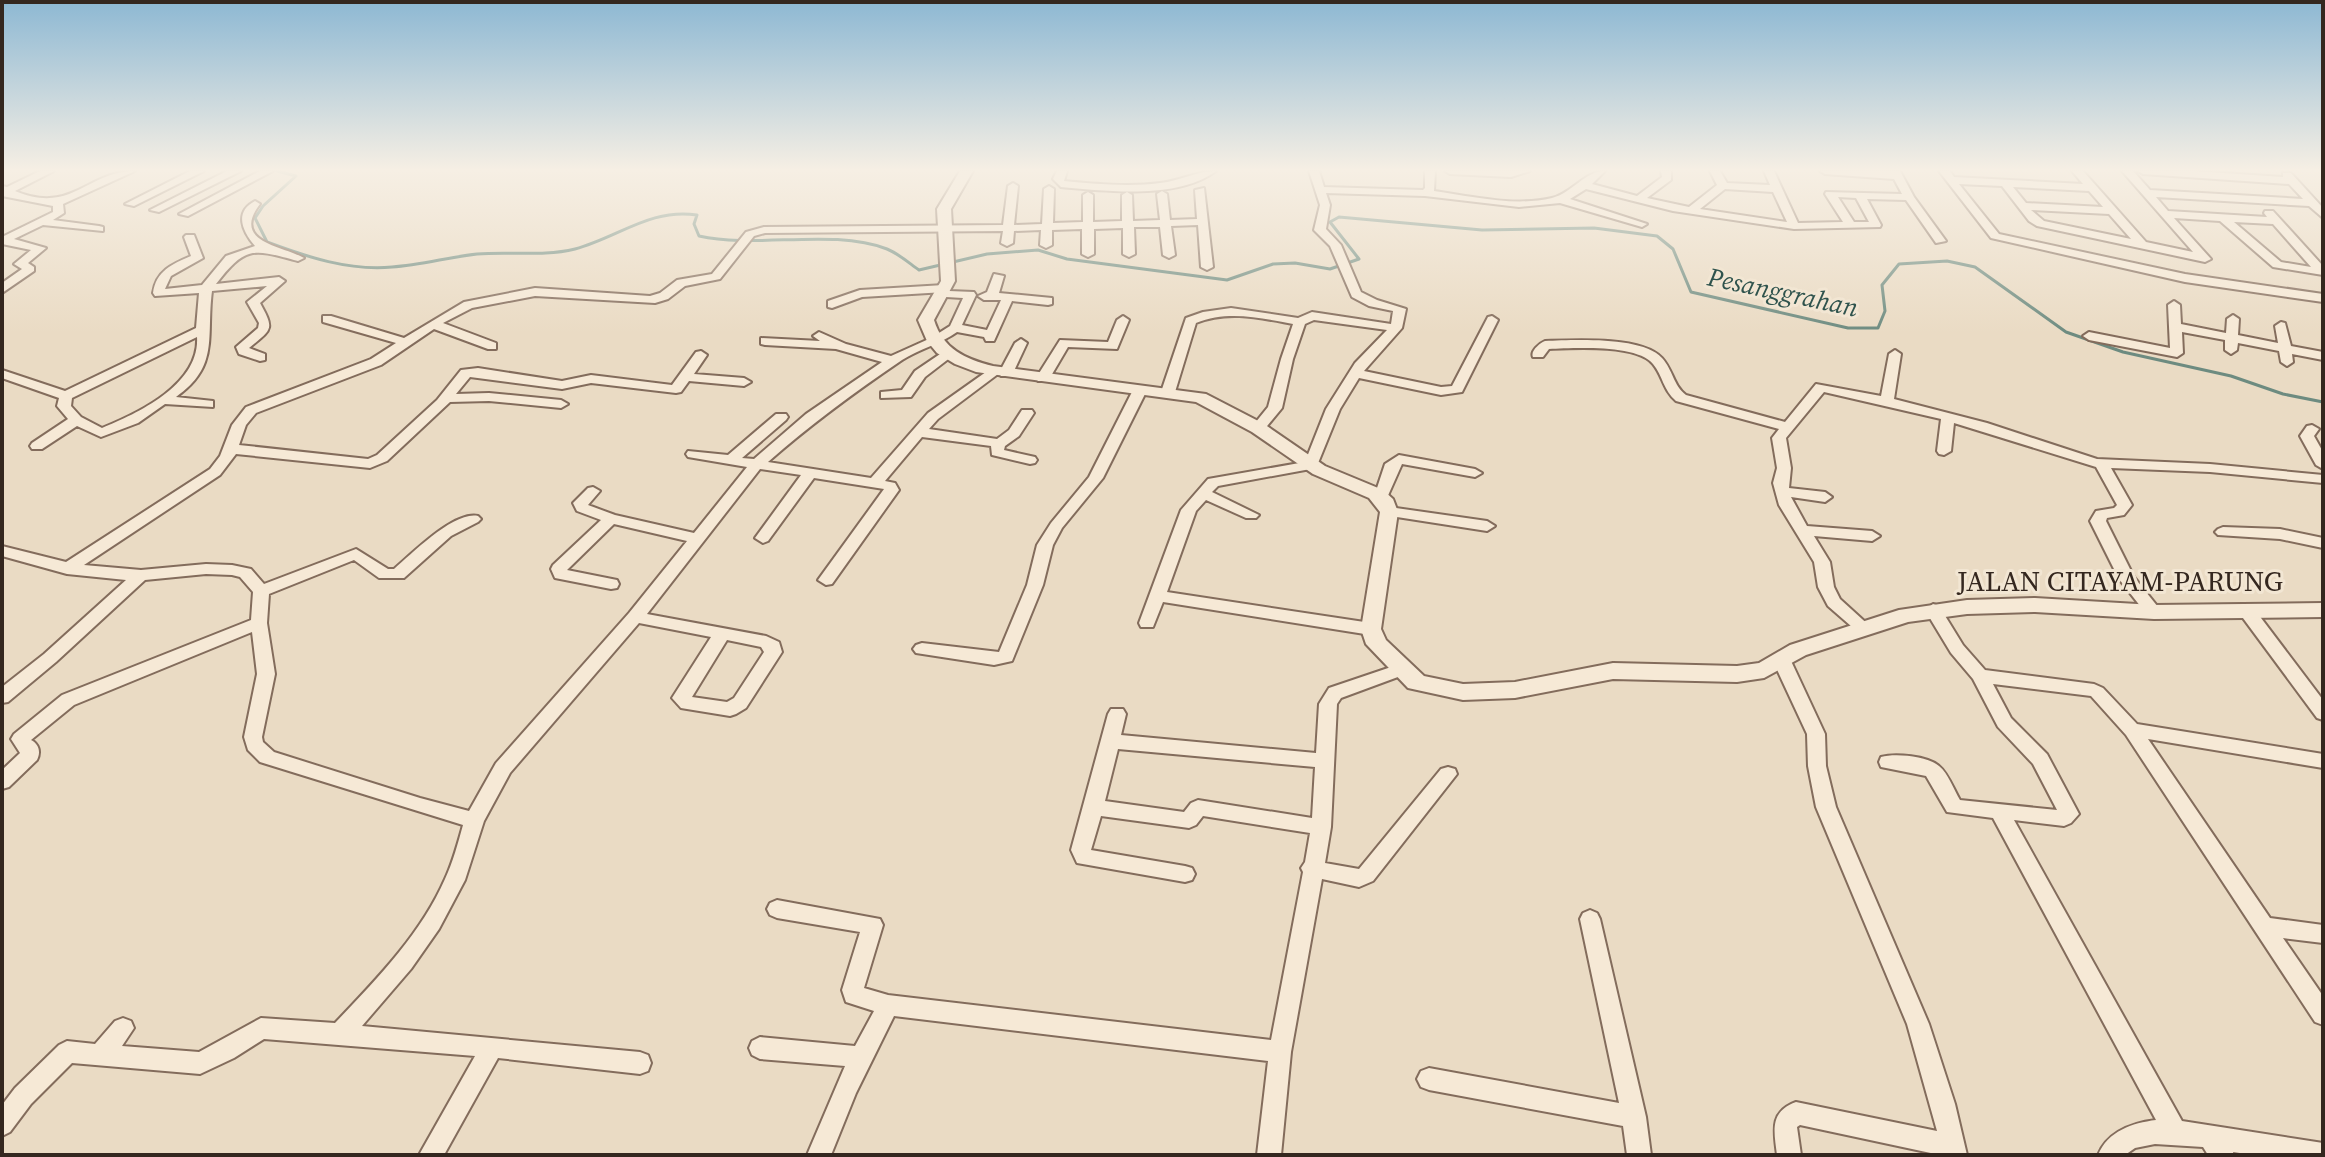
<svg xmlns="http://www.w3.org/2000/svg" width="2325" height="1157" font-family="'Source Serif 4',serif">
<rect width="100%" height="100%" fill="#eadbc4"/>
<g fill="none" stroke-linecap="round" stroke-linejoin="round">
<path stroke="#6d8b80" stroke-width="3" d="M277,171L296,176L263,206L255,218L267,242C307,257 349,271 392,267C421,265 449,257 477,254C510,251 543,257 575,249C619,237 650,208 697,215L694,224L699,236C757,249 832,228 887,249C899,254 909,263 919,270L987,254L1038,250L1067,259L1227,280L1273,264L1295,263L1330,269L1359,259L1330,222L1339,217L1482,230L1594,228L1657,236L1673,249L1691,292L1848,328H1878L1885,311L1882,285L1899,264L1947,261L1975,267L2066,332L2123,352L2231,376L2283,394L2323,402"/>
<defs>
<path id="minor" d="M40,171H54L15,191C72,215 87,171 135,171L63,204L64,213L53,220L99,226L103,227V231L43,225L14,239L46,248L28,263L34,267V271L2,293V283L22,269L14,264L31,250L2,244V237L53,212V206L2,196V186L7,187Z
M190,171H204L134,206L125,204Z
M227,171H241L159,212L150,210Z
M260,171H273L188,216L179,214Z
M1057,171H1067L1064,181C1096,184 1129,187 1160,183C1180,181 1197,171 1216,171C1177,200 1107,191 1061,187L1053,179Z
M1309,171H1319L1324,187L1423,190L1425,188V171H1435L1434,191C1471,196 1514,207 1552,198C1572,193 1585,171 1605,171L1592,184L1637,196L1662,177L1661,171H1671V180L1647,198L1689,207L1717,185L1710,171H1720L1727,183L1770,185L1764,171H1774L1798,223L1843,222L1825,194L1826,192L1902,194L1894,179L1825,174L1820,171H1900L1914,197L1946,241L1936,243L1906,200L1867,199L1881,225L1880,227L1794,229L1673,211L1586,189L1570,199L1647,224L1642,227L1560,203L1519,207L1425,196L1326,193L1330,205L1326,229L1341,245L1361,292L1377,300L1406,309L1402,328L1364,371L1441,387L1452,386L1488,317L1492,316L1498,320L1462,392L1441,395L1359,378L1340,409L1316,468L1218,486L1212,492L1259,515L1256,518H1246L1206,500L1196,511L1167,592L1371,623L1379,629L1371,635L1163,602L1153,627H1141L1139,623L1181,510L1208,479L1305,462L1326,409L1355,363L1387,330L1314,320L1305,324L1293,359L1282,408L1263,431L1258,432L1251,428L1268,407L1281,359L1293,324C1260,318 1228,310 1196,323L1175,392L1168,396L1163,395L1161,392L1186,318L1203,312L1231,308L1298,318L1312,312L1391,324L1393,311L1369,306L1352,297L1330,246L1314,230L1320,205ZM1725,189L1773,192L1787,222L1700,209ZM1838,197L1856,198L1869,222H1854Z
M1445,171H1530L1511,177L1450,174Z
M1939,171H1950L1954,177L2083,184L2072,171H2083L2146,242L2193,252L2122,171H2133L2150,190L2303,199L2289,184L2143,174L2138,171H2193L2283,177V173H2291L2323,208V218L2309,206L2156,197L2168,211L2267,217L2264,213L2265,211H2273L2323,266V275L2273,267L2220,221L2174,218L2211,259L2205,262L2037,226L2029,221L2002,186L1959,184L1999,234L2185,274L2323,294V302L2185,282L1991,238ZM2013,187L2089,191L2103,207L2026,203ZM2031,210L2109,214L2131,239L2044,221ZM2234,222L2273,224L2311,267L2281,262Z
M1013,183L1018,186L1014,225L1042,224L1044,189L1049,186L1054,189L1053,223L1083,222V195L1088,192L1093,195V222L1122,221V195L1127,192L1132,195L1133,221L1160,220L1157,194L1162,191L1167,194L1170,220L1197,219L1195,190L1204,188L1213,267L1207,270L1201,267L1198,225L1171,226L1175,255L1169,258L1163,255L1160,227H1134L1135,254L1129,257L1123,254V228L1094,229V254L1088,257L1082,254V229L1052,230V245L1046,248L1040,245L1041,230L1014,231L1013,243L1007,246L1001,243L1003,231L765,233L754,236L720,279L685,286L668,299L655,303L535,296L472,308L443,323L496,343V349H488L434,329L381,365L256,413L246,425L239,445L368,459L377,455L437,400L461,370L478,368L562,381L591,375L672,385L696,352L701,351L707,355L694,374L744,378L751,382L744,386L689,381L681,392L676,393L591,383L562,389L470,377L456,394L489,393L561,400L568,404L561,408L489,401L450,402L387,461L370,468L236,454L220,475L84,565L141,570L206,564L232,565L251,569L264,584L356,549L388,569H394C413,553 454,511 478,516L481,519L478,522L451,536L404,578H379L354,560L269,594L267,623L275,674L262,737L263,742L274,752L420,798L469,811L496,763L629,613L687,541L614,524L567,570L617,580L619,584L617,588L611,589L555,578L551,569L553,565L601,520L577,511L573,503L588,488L593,487L600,491L588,505L615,515L694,533L747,467L688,457L686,454L688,451L728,455L776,414H786L788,417L786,420L742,458L754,459L806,414L882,362L836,349L765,345L761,344V338L820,341L813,336L819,332L846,344L891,356L931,338L950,326L963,298L946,297L945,292L862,297L832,308L828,307V301L860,290L944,285L948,286L949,291L974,292L976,295L962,325L987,330L1001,300H984L978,296L987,292L994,274L1004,276L999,293L1052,298V304L1048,305L1012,301L994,341H986L984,337L957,332C940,344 919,349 902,360C855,392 811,424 768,462L871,478L928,413L993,367L998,368V374L938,419L929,429L997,439L1009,430L1022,410H1032L1034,413L1019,436L1005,446L1004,450L1035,457L1037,460L1035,463L1030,464L992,455L991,446L922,437L885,481L895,483L899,490L832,584L826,585L818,580L884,489L814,478L768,541L763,543L755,538L801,475L760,469L647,614L766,636L779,642L782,652L746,708L736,714L730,716L687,709L681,708L672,698L711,637L639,623L510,773L484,821L465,880L439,929L411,969L362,1026L640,1052L648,1055L651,1063L648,1071L640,1074L498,1058L444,1155H419L475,1056L264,1039L234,1058L200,1074L72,1063L31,1104L10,1132L2,1136V1105L15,1088L59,1045L67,1041L95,1044L115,1021L123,1018L131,1021L134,1028L122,1046L199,1052L261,1018L335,1023C376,980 421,934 445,879C453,862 458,843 463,825L260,762L248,750L244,737L257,674L252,632L74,705L31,740C39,744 41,752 37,760L9,787L2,789V770L20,753L11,739L14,734L62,695L251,620L253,592L240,577L232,575L206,574L145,580L56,662L8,702L2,703V687L44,654L126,580L67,574L2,556V546L66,562L210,469L220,456L232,425L246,407L371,359L396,343L323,322V316H331L404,338L464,302L535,288L650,296L660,293L677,280L712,274L746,232L764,227L1003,225L1008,186ZM727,640L761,647L764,652L734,698L727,702L692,697Z
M255,201L260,204C230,243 285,246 304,258L298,261C253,249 246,245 216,284L279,277L285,281L260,303C275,330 272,329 249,348L265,354V360L260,361L239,354L236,347L258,328L259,323L247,302L267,286L212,291C206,337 220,366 176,397L213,401V407L165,404L138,423L101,437L77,426L42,449H32L30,446L32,443L68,419L57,406L59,398L2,378V370L65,391L196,328L199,293L155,296L153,293C156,271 172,264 191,256L184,237L186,235H194L203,258L171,276L165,289L202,285L226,256L255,246C242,231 234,212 255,201ZM197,337C200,384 139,413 102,428L81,417L71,406L72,398Z
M2174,301L2180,305L2181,324L2226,333L2227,319L2233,315L2239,319L2238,335L2278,343L2275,326L2281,322L2285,323L2291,346L2323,352V360L2292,354L2293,362L2287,366L2281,362L2279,351L2238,343L2237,350L2231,354L2225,350V340L2182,332L2183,353L2177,357L2089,340L2083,336L2089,332L2170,348L2168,305Z
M1123,316L1129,320L1117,349L1068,347L1048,381H1038L1036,378L1060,340L1108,342L1117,320Z
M1021,339L1027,343L1013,373L1011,376H1001L999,373L1015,343Z
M1545,341C1574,340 1642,336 1662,358C1673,370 1673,385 1686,395L1785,422L1816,384L1881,396L1889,354L1895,350L1901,354L1894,399L1987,423L2097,459L2210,464L2323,475V483L2210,472L2111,468L2132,505L2124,515L2107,518L2106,521L2134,577L2162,612L2154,618L2148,616L2119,579L2090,521L2096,511L2114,508L2117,505L2096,467L1954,423L1951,451L1944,455L1939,454L1937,451L1941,419L1824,392L1786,438L1791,468L1789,488L1825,492L1832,497L1825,502L1791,497L1807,526L1872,531L1880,536L1872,541L1814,536L1830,562L1834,587L1840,599L1873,629L1865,635L1859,633L1828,606L1818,587L1814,562L1779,505L1773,483L1777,468L1772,438L1779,429L1676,401C1663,390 1663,376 1653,364C1637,344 1573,348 1549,349L1543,357H1533C1530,351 1540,343 1545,341Z
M946,350L951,351V357L925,377L911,397L881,398V392L902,390L915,371Z
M1140,386L1147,390L1103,478L1062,528L1053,545L1043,585L1012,661L994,665L916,653L913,649L916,645L922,643L999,652L1027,585L1037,545L1051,523L1089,477L1133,390Z
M2312,425L2319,429L2314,436L2323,452V469L2316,465L2300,436L2307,426Z
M1399,455L1475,469L1482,473L1475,477L1402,464L1386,500H1376L1374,497L1385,464Z
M1389,507L1487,521L1495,526L1487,531L1384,515L1381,512L1384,509Z
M2223,527L2280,529L2323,538V548L2280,539L2218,535L2215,532L2218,529Z
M1933,604L1939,606L1963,645L1985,670L2094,684L2103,688L2137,724L2323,754V768L2148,739L2270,918L2323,925V943L2283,938L2323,996V1025L2315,1022L2126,735L2091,696L1993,684L2011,718L2047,754L2079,814L2071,823L2064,826L2014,820L2182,1121L2323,1143V1155H2253L2233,1152L2234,1155H2208L2203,1147L2155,1144L2135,1148L2125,1155H2098C2108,1131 2132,1123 2156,1120L1993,818L1947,812L1926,776L1881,767L1879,762L1881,757C1895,753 1928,756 1939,766C1948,773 1954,790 1960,800L2057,810L2033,764L1998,727L1973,679L1951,653L1925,610Z
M2246,604L2252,606L2323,700V720L2317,718L2240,614L2238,610L2240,606Z
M1782,655L1788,657L1791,661L1825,734L1826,766L1836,807L1929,1024L1955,1104L1967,1155H1940L1800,1125L1797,1127L1801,1155H1777C1774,1131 1769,1112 1796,1102L1937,1131L1907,1024L1816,807L1808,766L1807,734L1773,661L1776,657Z
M1400,664L1406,666L1409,670L1406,674L1341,698L1337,704L1331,827L1325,863L1359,869L1441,769L1448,767L1455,769L1457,774L1373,881L1359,887L1322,879L1291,1052L1281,1155H1257L1268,1061L894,1016L856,1093L831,1155H807L845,1066L760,1059L752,1055L749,1048L752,1041L760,1037L855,1046L874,1011L846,1002L842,990L860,932L777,918L770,915L767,909L770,903L777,900L880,919L883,925L864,988L888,995L1271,1040L1303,872L1301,868L1305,862L1310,833L1203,816L1196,825L1189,828L1101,816L1091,850L1185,866L1192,868L1195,874L1192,880L1185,882L1077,863L1071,850L1108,714L1111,709H1123L1126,714L1121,735L1316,753L1319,704L1329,688ZM1118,749L1315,767L1312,818L1198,800L1191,803L1184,812L1105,801Z
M1590,910L1597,913L1600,919L1646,1117L1651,1155H1627L1623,1126L1429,1090L1421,1087L1417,1079L1421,1071L1429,1068L1619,1103L1580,919L1583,913Z"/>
<path id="tertiary" d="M960,171H973L951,209L955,281L934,320C943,349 965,359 993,366L1206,394L1264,424L1325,466L1383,490L1393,499L1398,512L1381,629L1386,640L1424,676L1463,684L1515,682L1613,663L1737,666L1759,663L1790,645L1899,610L1967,600L2035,598L2154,605L2323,603V617L2154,619L2035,612L1967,614L1908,622L1806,655L1764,678L1737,682L1613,679L1515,698L1463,700L1408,688L1366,644L1361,629L1380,512L1369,498L1313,474L1252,432L1196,402L976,372L955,364L937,353L927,341L918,320L941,281L937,209Z"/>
</defs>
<use href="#minor" stroke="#836c5c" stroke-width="4"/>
<use href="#tertiary" stroke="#836c5c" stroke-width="4"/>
<use href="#minor" fill="#f6e9d6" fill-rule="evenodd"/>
<use href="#tertiary" fill="#f6e9d6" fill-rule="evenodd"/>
</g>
<linearGradient id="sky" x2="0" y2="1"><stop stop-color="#8db8d3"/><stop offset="0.51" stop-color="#f6efe4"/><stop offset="1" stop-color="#f6efe4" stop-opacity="0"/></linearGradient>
<rect width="2325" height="333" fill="url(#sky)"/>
<g text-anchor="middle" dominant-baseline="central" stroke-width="6" stroke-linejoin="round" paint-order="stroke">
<g font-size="26" font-style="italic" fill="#2f534d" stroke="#f2e6d3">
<text transform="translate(1783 292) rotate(12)">Pesanggrahan</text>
</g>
<g font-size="28" fill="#34271f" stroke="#f2e6d3">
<text x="2120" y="581">JALAN CITAYAM-PARUNG</text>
</g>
</g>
<rect width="2325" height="1157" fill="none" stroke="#34271f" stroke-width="8"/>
</svg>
